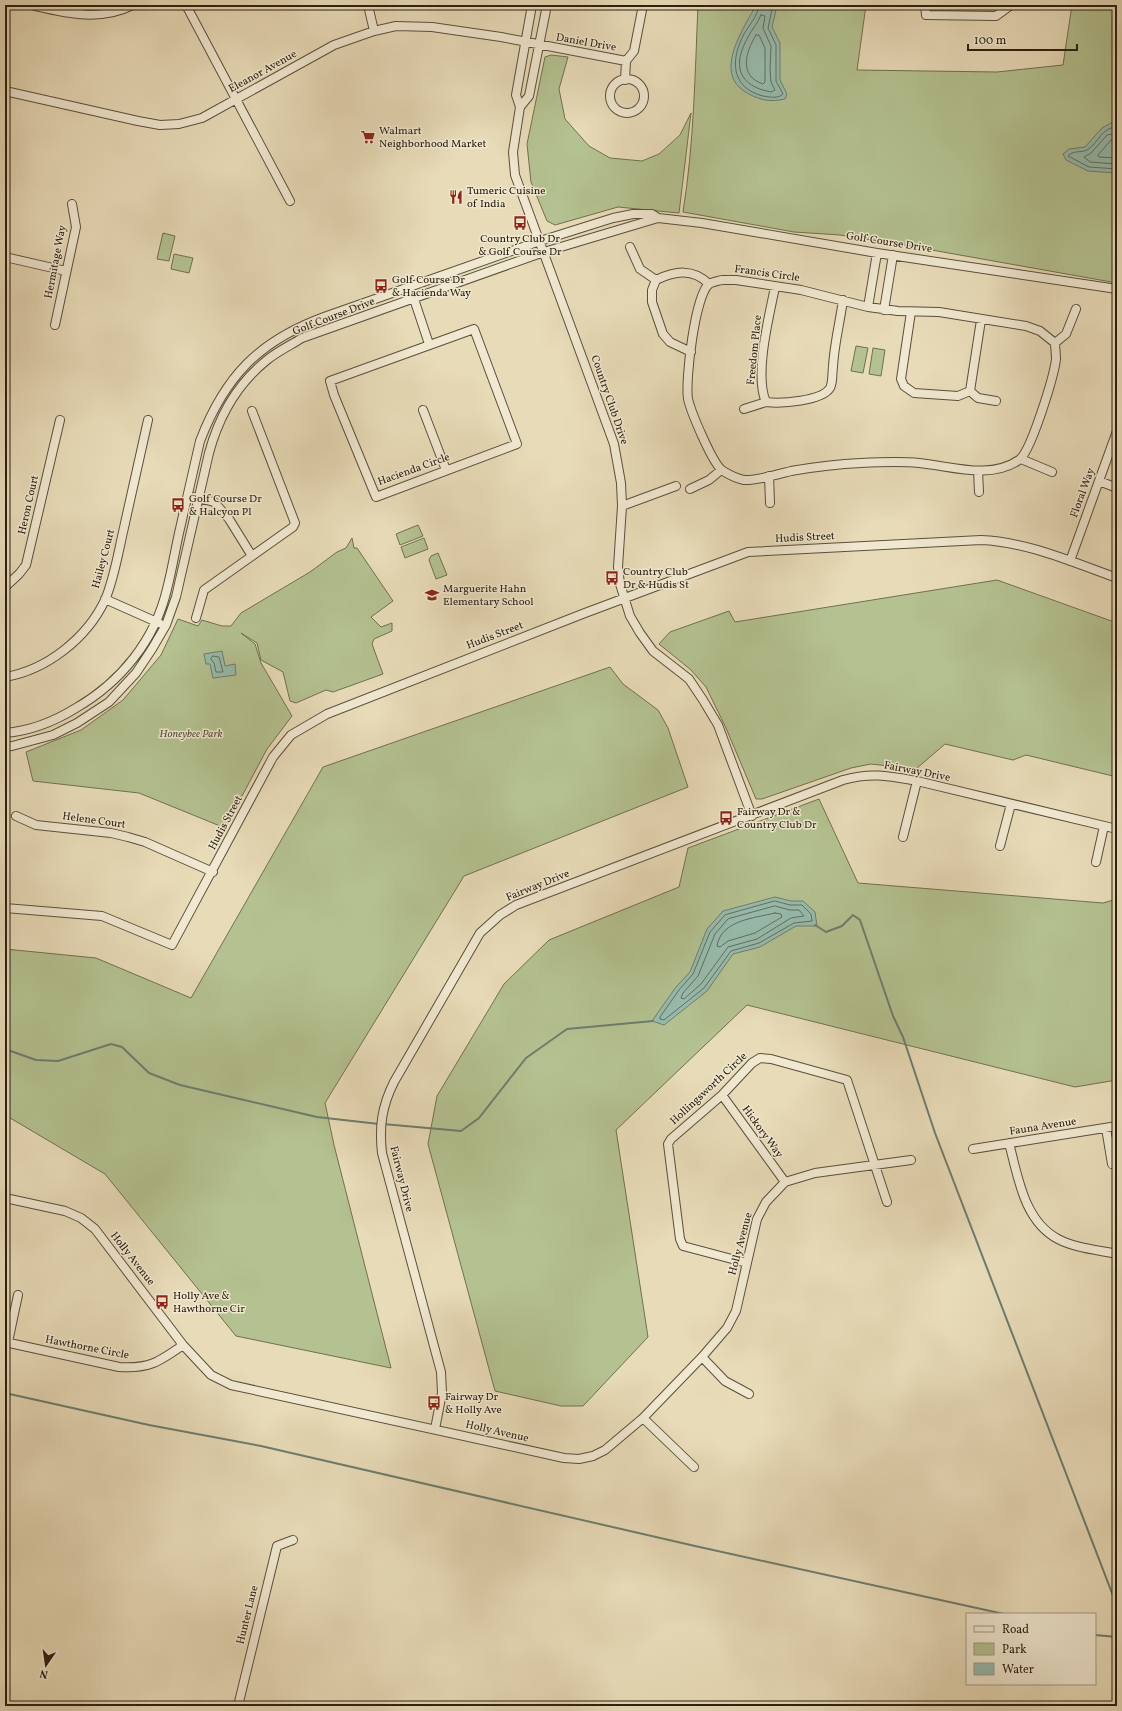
<svg xmlns="http://www.w3.org/2000/svg" width="1122" height="1711" font-family="Vollkorn,serif">
<rect width="100%" height="100%" fill="#e8dbb8"/>
<filter id="stains"><feTurbulence type="fractalNoise" baseFrequency=".005" numOctaves="4"/><feColorMatrix values="0 0 0 0 .2 0 0 0 0 .09 0 0 0 0 .02 0 0 0 .5 -.17"/></filter>
<radialGradient id="worn" r=".72"><stop offset=".6" stop-color="#630" stop-opacity="0"/><stop offset="1" stop-color="#630" stop-opacity=".3"/></radialGradient>
<path fill="#b4c190" stroke="#707050" d="M698,5H866L857,70L997,72L1063,65L1072,5H1117V283L898,244L840,235L794,232L683,212C694,144 695,74 698,5Z
M551,55L568,57L559,89L565,119L589,146L610,158L642,161L659,154L680,135L691,113L679,213L618,207L555,225L547,221L531,182L527,144L545,57Z
M163,233L175,236L169,261L157,259Z
M174,254L193,258L189,273L171,269Z
M856,346L868,348L863,373L851,371Z
M873,348L885,350L881,376L869,374Z
M418,525L423,536L400,545L396,534Z
M352,538L354,548H357L393,601L371,617L381,627L392,623V631L374,639L372,644L383,674L333,692L326,690L296,703L290,701L283,672L261,660L257,643L241,633L255,644L261,663L292,716L267,749L225,828L139,793L33,781L26,752L81,730L123,700L161,655L178,619L198,626L202,620L222,626H231L241,613L310,572L337,552L346,548Z
M424,538L428,549L405,558L401,547Z
M438,553L447,575L436,579L429,560L431,556Z
M997,580L1117,623V777L1026,755L1013,760L945,744L916,769L871,764L851,768L762,799H756L726,728L706,687L691,670L659,644L670,632L729,611L735,622Z
M610,667L623,684L658,710L668,728L688,787L464,876L325,1103L334,1145L391,1368L236,1336L105,1174L5,1115V949L96,958L191,998L323,767Z
M819,799L858,883L1103,903L1117,899V1080L1075,1087L747,1005L616,1130L648,1337L583,1406H561L495,1391L428,1144L437,1096L504,984L549,940L679,887L688,848Z"/>
<path fill="#97bbad" stroke="#6c7d6f" d="M756,5L777,6L772,27L780,43V80L787,94L785,99C771,102 762,101 749,94C711,75 743,30 756,5Z
M1111,123L1117,124V173L1088,171L1066,160L1063,154L1069,149L1085,147L1102,128Z
M222,651L225,666L235,664L236,675L213,678L210,664H206L204,654Z
M775,897L791,901H803L815,912L817,926H796L760,947L733,954L707,991L664,1025L652,1021L676,987L690,972L707,929L723,911Z"/>
<g fill="none" stroke-linecap="round" stroke-linejoin="round">
<path stroke="#626e5f" stroke-width="1" d="M759,5C758,16 749,25 744,34C730,60 731,88 763,96C769,97 778,99 783,94L776,81V45L768,28L773,5
M761,15L765,16L763,28L771,46L770,70L771,82L775,90L771,92C738,86 732,65 748,37C752,29 758,23 761,15Z
M756,35H759L765,48V82L763,84C739,76 745,53 756,35Z
M1117,127C1101,127 1099,143 1087,150C1081,153 1073,150 1068,156L1089,167L1117,169
M1117,133L1107,135L1091,153L1084,157L1090,162L1117,164
M1117,139L1111,140L1098,155L1099,157L1117,158
M213,656L219,657L223,672H216L214,663L211,659Z
M775,901L790,905H802L811,914L812,921L794,923L759,943L731,951L704,988L664,1020L660,1019V1017L679,990L693,974L710,932L725,915Z
M775,906L790,910H799L804,916L791,918L757,939L728,947L701,984L684,999L681,998L683,993L698,976L715,934L728,919Z
M775,913L781,914L782,917L755,933L728,941L720,947L717,946C721,920 755,918 775,913Z"/>
<path stroke="#6c7d6f" stroke-width="2" d="M815,925L826,932L842,926L853,915L860,920L893,1016L903,1037L935,1133L1117,1606
M5,1049L36,1060L58,1061L111,1044L122,1047L149,1073L180,1085L317,1117L379,1124
M383,1124L461,1131L479,1118L526,1058L567,1029L653,1021
M5,1393L149,1425L261,1446L695,1546L1004,1614
M1095,1635L1117,1637"/>
<defs>
<path id="minor" d="M31,5C66,13 99,22 133,5
M186,5L290,201
M368,5L374,31
M532,5L516,95L520,107L513,152L515,175L614,444L621,483L622,506L618,567L620,584L630,616L640,633L653,651L689,679L703,700L718,725L752,816
M925,5L926,15L996,16L1011,5
M626,61L634,51L643,5
M610 96a17 17 0 1 1 34 0a17 17 0 1 1-34 0Z
M625,80L626,61
M5,91L138,121L160,125L179,124L202,118L334,45L374,31L396,26L432,27L501,37L626,61
M520,107L529,96L547,5
M630,247L640,269L656,280
M5,257L66,271
M722,280H736L801,290L868,307L898,311L939,312L1026,326L1040,331L1055,343C1055,348 1056,353 1056,359C1054,376 1031,452 1019,460C990,480 951,466 919,463C900,461 880,462 861,463C838,464 814,467 791,471C779,474 755,481 744,480C738,479 728,474 723,471C713,465 691,412 688,399C685,381 695,295 709,284C712,282 718,281 722,280Z
M775,287C769,317 754,375 766,402C781,404 822,401 830,388C833,383 832,373 833,367C834,345 840,322 843,300
M414,299L429,344
M868,307L877,253
M884,310L893,255
M911,312L901,379L904,386L914,393L958,396L970,391
M55,325L76,227L72,204
M474,329L517,444L376,497L334,395L330,381Z
M1055,343L1066,334L1076,309
M691,352L670,342L663,334L652,302V290L656,280C675,271 693,268 709,284
M970,391L981,320
M970,391L978,398L996,401
M744,409L766,402
M423,410L446,470
M252,411L295,523L293,527L252,556
M1021,459L1052,472
M978,471L979,492
M769,476L770,503
M1099,481L1117,488
M690,489L709,480L721,470
M195,497L214,502L229,519L252,556L204,590L196,618
M622,506L676,486
M1070,561L1117,431
M5,587L19,574L26,565L60,420
M105,599L159,623
M5,677C47,670 87,638 105,600C114,579 118,554 123,532C131,495 140,457 148,420
M5,733C30,731 55,721 76,708C121,682 155,640 167,589C172,570 175,551 179,533C186,502 193,472 200,441C225,376 259,341 324,317L540,241L613,218L633,214H652L658,218
M5,747L12,746L53,735L77,723L109,702L136,673L152,649L166,625L176,597L209,453C219,416 237,384 267,360C278,351 291,345 302,338L544,252L658,218L702,223L877,253L1117,289
M16,816L36,825L111,833L128,837L145,842L213,872
M903,837L917,781
M1000,846L1011,804
M1096,862L1104,826
M5,908L102,916L172,945L273,757L291,735L327,714L585,613L748,552L981,540C1028,542 1072,562 1117,578
M722,1095L785,1182
M1106,1128L1112,1164
M1009,1143C1018,1177 1024,1221 1058,1239C1075,1248 1098,1250 1117,1254
M973,1149L1117,1126
M5,1198L65,1211L81,1218L95,1229L183,1345L211,1375L231,1385L564,1458L579,1459L593,1456L605,1450L643,1418L702,1357L727,1328L736,1311L757,1219L766,1202L785,1182L815,1173L911,1160
M747,1263L683,1246L680,1239L668,1144L671,1139L722,1095L752,1063L760,1058L771,1059L847,1080L887,1202
M5,1342L119,1367C149,1369 159,1362 183,1345
M8,1342L18,1295
M702,1357L725,1381L749,1394
M643,1418L694,1467
M435,1429L442,1393L441,1372L382,1153C379,1126 382,1106 394,1082L480,933L500,915L516,905L843,780C871,772 889,776 917,781L1117,829
M238,1706L277,1546L293,1540"/>
</defs>
<use href="#minor" stroke="#5b4f3b" stroke-width="10"/>
<use href="#minor" stroke="#f0e8d1" stroke-width="8"/>
</g>
<defs>
<symbol id="supermarket-bare" viewBox="-9 -9 18 18"><path d="M-6-5.5h2.5l.6 2H6L4.5 2H-2.5L-4.4-4H-6ZM-1.5 3.2a1.3 1.3 0 1 0 .1 0ZM3 3.2a1.3 1.3 0 1 0 .1 0Z" fill="#8f2418" stroke="#f0e8d1" stroke-width="2.5" paint-order="stroke"/></symbol>
<symbol id="restaurant-bare" viewBox="-9 -9 18 18"><path d="M-5-6h1v4h1v-4h1v4h1v-4h1v5L-1.5 .5V6h-2V.5L-5-1ZM5-6V6H3V1.5H1.5Q1.5-4 5-6Z" fill="#8f2418" stroke="#f0e8d1" stroke-width="2.5" paint-order="stroke"/></symbol>
<symbol id="bus-bare" viewBox="-9 -9 18 18"><path d="M-5-6H5V4H4V6H2V4H-2V6H-4V4H-5ZM-3.5-4V0h7V-4ZM-3.5 1.2v1.5H-2V1.2ZM2 1.2v1.5H3.5V1.2Z" fill="#8f2418" stroke="#f0e8d1" stroke-width="2.5" paint-order="stroke"/></symbol>
<symbol id="school-bare" viewBox="-9 -9 18 18"><path d="M0-5L7-2L0 1L-7-2ZM-4 1L0 2.5L4 1V4Q0 6-4 4Z" fill="#8f2418" stroke="#f0e8d1" stroke-width="2.5" paint-order="stroke"/></symbol>
</defs>
<g fill-rule="evenodd">
<use href="#supermarket-bare" x="358" y="127" width="20" height="20"/>
<use href="#restaurant-bare" x="446" y="187" width="20" height="20"/>
<use href="#bus-bare" x="510" y="213" width="20" height="20"/>
<use href="#bus-bare" x="371" y="276" width="20" height="20"/>
<use href="#bus-bare" x="168" y="495" width="20" height="20"/>
<use href="#bus-bare" x="602" y="568" width="20" height="20"/>
<use href="#school-bare" x="422" y="585" width="20" height="20"/>
<use href="#bus-bare" x="716" y="808" width="20" height="20"/>
<use href="#bus-bare" x="152" y="1292" width="20" height="20"/>
<use href="#bus-bare" x="424" y="1393" width="20" height="20"/>
</g>
<g text-anchor="middle" dominant-baseline="central" stroke-width="3" stroke-linejoin="round" paint-order="stroke">
<g font-size="11" fill="#2c2011" stroke="#f0e8d1">
<text transform="translate(586 43) rotate(10)">Daniel Drive</text>
<text transform="translate(263 72) rotate(-29)">Eleanor Avenue</text>
<text transform="translate(889 243) rotate(9)">Golf Course Drive</text>
<text transform="translate(56 262) rotate(-79)">Hermitage Way</text>
<text transform="translate(767 274) rotate(8)">Francis Circle</text>
<text transform="translate(334 317) rotate(-21)">Golf Course Drive</text>
<text transform="translate(755 350) rotate(-84)">Freedom Place</text>
<text transform="translate(609 400) rotate(71)">Country Club Drive</text>
<text transform="translate(414 470) rotate(-20)">Hacienda Circle</text>
<text transform="translate(1083 493) rotate(-70)">Floral Way</text>
<text transform="translate(29 505) rotate(-77)">Heron Court</text>
<text transform="translate(805 538) rotate(-3)">Hudis Street</text>
<text transform="translate(104 559) rotate(-75)">Hailey Court</text>
<text transform="translate(495 636) rotate(-21)">Hudis Street</text>
<text transform="translate(917 772) rotate(11)">Fairway Drive</text>
<text transform="translate(94 821) rotate(8)">Helene Court</text>
<text transform="translate(226 823) rotate(-62)">Hudis Street</text>
<text transform="translate(538 886) rotate(-22)">Fairway Drive</text>
<text transform="translate(709 1089) rotate(-43)">Hollingsworth Circle</text>
<text transform="translate(1043 1127) rotate(-9)">Fauna Avenue</text>
<text transform="translate(762 1132) rotate(54)">Hickory Way</text>
<text transform="translate(401 1179) rotate(76)">Fairway Drive</text>
<text transform="translate(741 1244) rotate(-75)">Holly Avenue</text>
<text transform="translate(132 1259) rotate(52)">Holly Avenue</text>
<text transform="translate(87 1348) rotate(11)">Hawthorne Circle</text>
<text transform="translate(497 1432) rotate(13)">Holly Avenue</text>
<text transform="translate(248 1615) rotate(-76)">Hunter Lane</text>
</g>
<g font-size="11" fill="#2c2011" stroke="#f0e8d1" text-anchor="start">
<text x="379" y="131">Walmart<tspan x="379" dy="13">Neighborhood Market</tspan></text>
<text x="467" y="191">Tumeric Cuisine<tspan x="467" dy="13">of India</tspan></text>
<text x="520" y="239" text-anchor="middle">Country Club Dr<tspan x="520" dy="13">&amp; Golf Course Dr</tspan></text>
<text x="392" y="280">Golf Course Dr<tspan x="392" dy="13">&amp; Hacienda Way</tspan></text>
<text x="189" y="499">Golf Course Dr<tspan x="189" dy="13">&amp; Halcyon Pl</tspan></text>
<text x="623" y="572">Country Club<tspan x="623" dy="13">Dr &amp; Hudis St</tspan></text>
<text x="443" y="589">Marguerite Hahn<tspan x="443" dy="13">Elementary School</tspan></text>
<text x="737" y="812">Fairway Dr &amp;<tspan x="737" dy="13">Country Club Dr</tspan></text>
<text x="173" y="1296">Holly Ave &amp;<tspan x="173" dy="13">Hawthorne Cir</tspan></text>
<text x="445" y="1397">Fairway Dr<tspan x="445" dy="13">&amp; Holly Ave</tspan></text>
</g>
<g font-size="11" font-style="italic" fill="#555037" stroke="#f0e8d1">
<text x="191" y="734">Honeybee Park</text>
</g>
</g>
<rect width="1122" height="1711" fill="none" stroke="#e8dbb8" stroke-width="20"/>
<rect x="6" y="6" width="1110" height="1699" fill="none" stroke="#2c2011" stroke-width="2"/>
<rect x="10" y="10" width="1102" height="1691" fill="none" stroke="#2c2011"/>
<rect x="966" y="1613" width="130" height="72" fill="#f0e8d1" stroke="#a29884"/>
<rect x="974" y="1626" width="20" height="6" fill="#f0e8d1" stroke="#a29884"/>
<text x="1002" y="1633" font-size="12" fill="#2c2011">Road</text>
<rect x="974" y="1643" width="20" height="12" fill="#b4c190" stroke="#a29884"/>
<text x="1002" y="1653" font-size="12" fill="#2c2011">Park</text>
<rect x="974" y="1663" width="20" height="12" fill="#97bbad" stroke="#a29884"/>
<text x="1002" y="1673" font-size="12" fill="#2c2011">Water</text>
<g transform="translate(46 1665) rotate(193)" stroke="#f0e8d1" stroke-width="3" paint-order="stroke">
<path d="M0-3L7 15L0 10L-7 15Z" fill="#2c2011"/>
<text y="-6" font-size="11" font-weight="bold" text-anchor="middle" fill="#2c2011">N</text>
</g>
<path d="M968 44v6h109v-6" fill="none" stroke="#2c2011" stroke-width="2"/>
<text x="974" y="44" font-size="12" fill="#2c2011" stroke="#f0e8d1" stroke-width="3" paint-order="stroke">100 m</text>
<rect width="100%" height="100%" filter="url(#stains)"/>
<rect width="100%" height="100%" fill="url(#worn)"/>
</svg>
